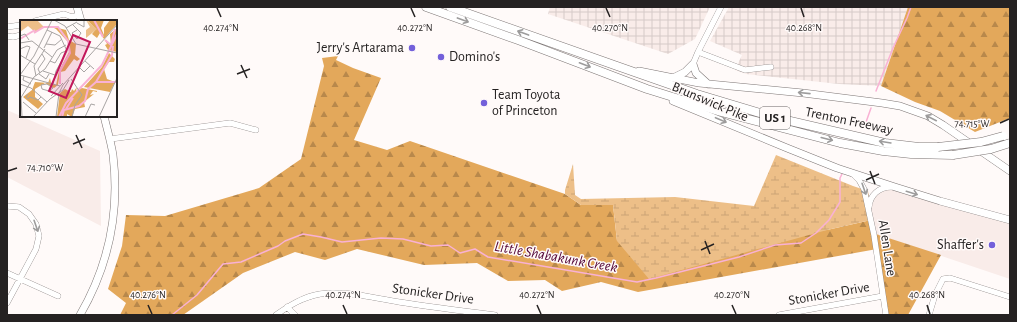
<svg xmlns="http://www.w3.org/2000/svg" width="1017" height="322" font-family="'Alegreya Sans',sans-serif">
<defs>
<pattern id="industrial-grid" width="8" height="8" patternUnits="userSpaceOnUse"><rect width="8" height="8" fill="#f9ece9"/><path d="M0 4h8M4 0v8" fill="none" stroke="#d5cac8"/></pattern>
<pattern id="forest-firs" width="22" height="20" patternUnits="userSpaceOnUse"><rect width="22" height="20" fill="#e3a85b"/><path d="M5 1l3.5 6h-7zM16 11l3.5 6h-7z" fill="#b8884b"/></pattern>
<pattern id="wetland-marsh" width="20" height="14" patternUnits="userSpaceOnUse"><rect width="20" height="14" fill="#edbf88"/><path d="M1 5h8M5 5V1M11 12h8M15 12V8" fill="none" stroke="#cba475"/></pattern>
</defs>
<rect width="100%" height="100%" fill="#fffaf9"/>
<path fill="#f9ece9" d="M7,110L100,151L101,226L7,177Z
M889,187L1010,220V279L873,233L870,203L871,198Z"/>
<path fill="url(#industrial-grid)" d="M550,7H710L695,39L668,54L548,14Z
M729,7H908L881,86L839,84L746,74L735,70L742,55L710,41Z"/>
<path fill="url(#forest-firs)" d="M908,7H1010V118L975,132L940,111L915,102L881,86Z
M338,56L336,60L353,68L381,78L354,140L387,150L410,141L565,194L581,205H613L617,241L827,230L871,220L873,233L941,255L908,315H888L877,249L638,292L601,282L562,291L545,280L508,281L477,263L424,265L357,249L325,260L295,252L243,273L183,315H120L126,303L108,289L122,246L126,215L165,216L259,188L301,159L324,66L322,58Z"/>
<path fill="url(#wetland-marsh)" d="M776,155L853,186L868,191L870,203L871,220L827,230L649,279L617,241L613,205H581L565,194V190L573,164L575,195L581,199L675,197L754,206Z"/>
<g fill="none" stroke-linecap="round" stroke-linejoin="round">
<path stroke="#f9b1d4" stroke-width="1.5" d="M876,91L893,48L907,18L911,7
M865,125L871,108
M172,315L197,295L223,264L241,262L278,246L285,241L303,234L321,237L342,242L381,238L403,239L431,246L448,245L460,253L475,249L488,257L637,282L656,278L739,257L775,245L801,243L816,233L829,220L840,202V178L843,172"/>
<defs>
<path id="minor" d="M35,21L64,14L72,17L79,15
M7,27L21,25
M7,36L13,37L21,35
M698,52L745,70L771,67
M693,64L698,52L721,7
M110,139L230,123L256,130
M853,174L859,180L864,189L874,235L886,315
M7,206L19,207L29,214L36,224L39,236L36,249L7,303
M869,207C870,195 879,187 891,187
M7,273L58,296
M287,307L295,315
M276,315C290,305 303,297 320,294C345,290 373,298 399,302C431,307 463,311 495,315
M779,315L883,296
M929,315L935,295L943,279L950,278L1010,297"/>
<path id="major" d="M77,7L81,21
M639,71L699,83L803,93L882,103L900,106L928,116L943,125L1010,171
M673,78L685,72L693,64L696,73L708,84
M673,101L787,148L837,168L895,187L940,201L1010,220
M80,315C109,265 120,213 113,155C111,142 107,129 104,116"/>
<path id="highway" d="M426,7L518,40L647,89L721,112L840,143L883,151L911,154L953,155
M450,7L617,66L697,94L773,117L885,143L919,147H938"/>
</defs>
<use href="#minor" stroke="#7d7675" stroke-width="6"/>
<use href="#major" stroke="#7d7675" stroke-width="8"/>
<use href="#highway" stroke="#7d7675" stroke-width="9"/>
<use href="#minor" stroke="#fff" stroke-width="5.5"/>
<use href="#major" stroke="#fff" stroke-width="7"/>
<use href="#highway" stroke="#fff" stroke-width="8"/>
<defs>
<path id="highway-bridge" d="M938,147L981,142L1003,136
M953,155L991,149L1010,143"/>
</defs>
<use href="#highway-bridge" stroke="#7d7675" stroke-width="9" stroke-linecap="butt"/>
<use href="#highway-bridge" stroke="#fff" stroke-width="8"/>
</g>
<defs><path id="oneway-shaft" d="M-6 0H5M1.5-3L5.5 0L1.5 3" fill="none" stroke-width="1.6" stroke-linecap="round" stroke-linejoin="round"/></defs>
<g stroke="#9d9c9c">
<use href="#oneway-shaft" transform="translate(463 20) rotate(20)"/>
<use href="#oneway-shaft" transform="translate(523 33) rotate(-160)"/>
<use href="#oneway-shaft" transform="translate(585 65) rotate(21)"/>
<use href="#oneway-shaft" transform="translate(804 93) rotate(-174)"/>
<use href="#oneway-shaft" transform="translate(931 118) rotate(-153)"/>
<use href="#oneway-shaft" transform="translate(721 120) rotate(23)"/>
<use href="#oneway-shaft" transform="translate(827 139) rotate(14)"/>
<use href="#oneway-shaft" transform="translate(885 142) rotate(-171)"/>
<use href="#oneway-shaft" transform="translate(864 189) rotate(71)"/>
<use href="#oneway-shaft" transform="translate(912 193) rotate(17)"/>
<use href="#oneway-shaft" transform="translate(36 226) rotate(71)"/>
</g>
<path fill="none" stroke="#252222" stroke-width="1.5" d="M217,8L221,17M411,8L415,17M606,8L610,17M801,8L804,17M241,65L247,78M237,74L250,69M1000,123L1009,119M76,135L82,148M73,144L85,139M8,171L17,168M870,171L875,184M866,180L879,174M705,241L710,254M701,250L714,244M148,305L152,314M343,305L347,314M537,305L541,314M732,305L736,314M927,305L930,314"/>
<g fill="#7360da" stroke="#fffaf9" stroke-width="1.5">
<circle cx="412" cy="48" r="4"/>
<circle cx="441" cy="57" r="4"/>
<circle cx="484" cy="103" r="4"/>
<circle cx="992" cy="245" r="4"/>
</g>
<g text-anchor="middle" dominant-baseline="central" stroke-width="3" stroke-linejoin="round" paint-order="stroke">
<rect fill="#fffaf9" stroke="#666362" stroke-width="1" x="760" y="107" width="30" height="22" rx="3"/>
<g font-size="13" font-weight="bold" fill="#252222">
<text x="775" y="118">US 1</text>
</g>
<g font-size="14" fill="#252222" stroke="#fffaf9" text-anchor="end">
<text x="404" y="48">Jerry's Artarama</text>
<text x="449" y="57" text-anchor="start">Domino's</text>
<text x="492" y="95" text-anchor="start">Team Toyota<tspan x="492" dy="16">of Princeton</tspan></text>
<text x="984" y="245">Shaffer's</text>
</g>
<g font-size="14" fill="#252222" stroke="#fffaf9">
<text transform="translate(710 102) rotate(23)">Brunswick Pike</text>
<text transform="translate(849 121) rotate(12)">Trenton Freeway</text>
<text transform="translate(887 248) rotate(81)">Allen Lane</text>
<text transform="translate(433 294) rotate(8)">Stonicker Drive</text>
<text transform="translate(829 294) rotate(-10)">Stonicker Drive</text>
</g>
<g font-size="15" font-style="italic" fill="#530536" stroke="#fffaf9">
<text transform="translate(556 257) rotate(10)">Little Shabakunk Creek</text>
</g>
</g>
<g transform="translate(20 20)">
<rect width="97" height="97" fill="#fffaf9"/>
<path d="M0,0H17L24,7L15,12L8,6L0,12Z" fill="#edbf88"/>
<path d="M67,0H84L81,8L84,15V8L90,0H97V4L84,19L80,13L77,18L72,14L76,9ZM30,6L46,10L49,20L56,24L55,35L60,39L57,41L54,39L45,51L40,52L38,65L34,68L25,63L15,69V77L23,84L18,89L3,77L12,70L15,62L28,63L30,58L31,63L36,65L39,51L49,32L48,22L36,9ZM97,8V32L88,30L85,25L87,24L85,20H86L91,25L90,14ZM89,33L95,39L94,42H89L84,49L87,59L95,62L90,72L64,67L82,47ZM57,67L56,71L62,68L77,71V72L73,71L70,75L74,74L64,82L65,87L55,89L52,97L47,94V97H37L40,73L45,69L51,72L52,69L54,71Z" fill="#e3a85b"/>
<path d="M66,0L77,9L66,18V10L70,7Z" fill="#edbf88"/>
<path fill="none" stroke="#f9b1d4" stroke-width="2" d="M74,0L83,17M14,13L24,7H38L48,21L50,33L40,51V64M0,19L15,10M85,20L91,25L95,9M76,62L92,35L93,26M46,89L53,78M39,97L46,83L82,45L97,14M42,97L44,90L59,86L65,81L68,69L76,62H97"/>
<path fill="none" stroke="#a8a4a3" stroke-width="1" d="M34,0L45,6L56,24L97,33M57,3L64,7V1M52,4L61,13L57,19L52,13L57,10M46,8L57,2M27,10L40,16L47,31L36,51L33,64M0,16L5,14L9,20M0,23L12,21L32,37M26,24L35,25L42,19M24,28L32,12M0,29L7,26L10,27L6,38M0,35L15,44M30,41L35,43L41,33L46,31M65,41L74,49M59,47L64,52L70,46M23,51L35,55M20,53L18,49L25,39L22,34M19,54L26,59L29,54M0,55L40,66M0,55L14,36L32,0M4,56L3,60L11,64M16,56L14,46L25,29M51,59L62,75L55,85L52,97M0,64L11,68L27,82M27,64L33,68L29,71L22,69L21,65ZM8,74L6,77L8,79L10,77L18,80L21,77M31,76L43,63M1,77L2,97M0,79L14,57L25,49L37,30L46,25M3,82L16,93M13,97L30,79L43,70L49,60M36,97L39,73L43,65L97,5M65,97L71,84L75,85M79,97L97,58"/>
<path fill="#c2185b" fill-opacity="0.15" stroke="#c2185b" stroke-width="2" d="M53,15L70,22L46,78L29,71Z"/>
<rect width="97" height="97" fill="none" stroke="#252222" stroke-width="2"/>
</g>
<g font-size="10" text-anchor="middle" fill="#252222" stroke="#fffaf9" stroke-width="3" stroke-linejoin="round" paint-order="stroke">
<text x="221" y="31">40.274°N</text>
<text x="415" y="31">40.272°N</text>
<text x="610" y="31">40.270°N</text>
<text x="804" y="31">40.268°N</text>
<text x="972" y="127">74.715°W</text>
<text x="45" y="171">74.710°W</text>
<text x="148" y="298">40.276°N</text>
<text x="343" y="298">40.274°N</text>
<text x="537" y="298">40.272°N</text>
<text x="732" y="298">40.270°N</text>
<text x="927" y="298">40.268°N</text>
</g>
<rect width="1017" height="322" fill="none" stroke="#252222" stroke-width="16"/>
</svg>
